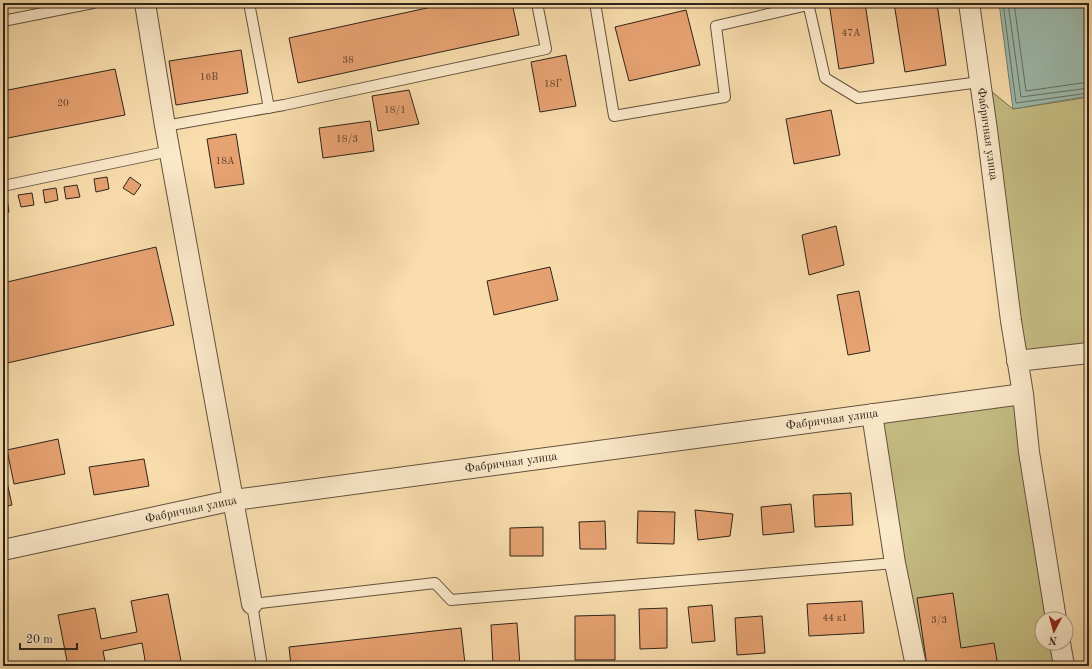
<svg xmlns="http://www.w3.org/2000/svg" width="1092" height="669" font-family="'Old Standard TT',serif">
<rect width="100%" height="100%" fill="#f9ddad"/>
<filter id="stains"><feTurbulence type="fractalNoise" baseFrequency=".005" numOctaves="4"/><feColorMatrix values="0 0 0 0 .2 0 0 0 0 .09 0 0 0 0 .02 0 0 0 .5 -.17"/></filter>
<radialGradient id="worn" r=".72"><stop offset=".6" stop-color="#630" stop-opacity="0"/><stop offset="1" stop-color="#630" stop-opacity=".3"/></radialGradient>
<path fill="#c6be84" stroke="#7a714e" d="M980,82L1013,109L1089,97V353L1017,361Z
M1023,394L1056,619H1042V643H1060L1064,666H916L872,414Z"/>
<path fill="#9ebbad" stroke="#727f72" d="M999,3H1089V96L1013,109Z"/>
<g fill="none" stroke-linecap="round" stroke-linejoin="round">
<path stroke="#667063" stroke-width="1" d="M1003,3L1016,103L1089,93
M1008,3L1021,97L1089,88
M1014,3L1026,91L1089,82"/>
</g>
<path fill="#e7a272" stroke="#2f2419" d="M450,3H512L519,35L298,83L289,38Z
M829,3H865L874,63L839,69Z
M894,3H937L946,65L905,72Z
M686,10L700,65L629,81L615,27Z
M241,50L248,93L176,105L169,61Z
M566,55L576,106L540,112L531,62Z
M115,69L125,115L3,139V91Z
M409,90L419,124L378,131L372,96Z
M831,110L840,155L794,164L786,119Z
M370,121L374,151L323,158L319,128Z
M236,134L244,184L215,188L207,139Z
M107,177L109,189L96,192L94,179Z
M130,177L141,185L134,195L123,188Z
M77,185L80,197L66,199L64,187Z
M56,188L58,200L45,203L43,190Z
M32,193L34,205L21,207L18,195Z
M7,199L9,212L3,213V200Z
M836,226L844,265L809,275L802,235Z
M156,247L174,325L3,364V283Z
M550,267L558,300L494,315L487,281Z
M859,291L870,351L848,355L837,295Z
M58,439L65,474L14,484L7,450Z
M144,459L149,486L94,495L89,467Z
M3,482H7L12,505L3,507Z
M851,493L853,525L815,527L813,495Z
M791,504L794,532L763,535L761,507Z
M695,510L733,514L730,536L698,540Z
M638,511L675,512L674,544L637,543Z
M605,521L606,549H580L579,522Z
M543,527V556H510V528Z
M953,593L961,648L994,643L998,666H927L917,598Z
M168,594L182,666H146L142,643L103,651L106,666H68L58,615L95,608L101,639L137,632L131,601Z
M862,601L864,633L809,636L807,604Z
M712,605L715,641L692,643L688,607Z
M667,608V648L640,649L639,609Z
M615,615V660H575V616Z
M762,616L765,653L737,655L735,618Z
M517,623L520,666H493L491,625Z
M461,628L465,664L444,666H291L289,647Z"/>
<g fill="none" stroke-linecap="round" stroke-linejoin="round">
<defs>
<path id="lane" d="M249,3L269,108
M595,3L614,116L725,97L716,26L808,5
M808,3L825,78L858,98L980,82
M3,21L93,3
M165,126L284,105L546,49L537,3
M3,186L170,151
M262,666L252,604L435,583L451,600L895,563"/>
<path id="street" d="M145,3L165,126L252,604
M969,3L987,130L1011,321L1023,394L1029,452L1056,619
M1017,361L1089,353
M872,414L895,563L916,666
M3,550L234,500L1023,394
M1060,643L1064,666"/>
</defs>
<use href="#lane" stroke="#62523e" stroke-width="12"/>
<use href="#street" stroke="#62523e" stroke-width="22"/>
<use href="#lane" stroke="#fbe9ca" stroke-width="10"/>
<use href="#street" stroke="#fbe9ca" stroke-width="20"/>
</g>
<g text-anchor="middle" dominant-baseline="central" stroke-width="3.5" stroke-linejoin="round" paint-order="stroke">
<g font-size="10" fill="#5d442f">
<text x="851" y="33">47А</text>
<text x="348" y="60">38</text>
<text x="209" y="77">16В</text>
<text x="553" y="84">18Г</text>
<text x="63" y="103">20</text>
<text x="395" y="110">18/1</text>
<text x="347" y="139">18/3</text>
<text x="225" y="161">18А</text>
<text x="835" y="618">44 к1</text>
<text x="939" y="620">3/3</text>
</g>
<g font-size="12" fill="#2f2419" stroke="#fbe9ca">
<text transform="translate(987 134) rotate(82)">Фабричная улица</text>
<text transform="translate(832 420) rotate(-8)">Фабричная улица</text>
<text transform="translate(511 463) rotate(-8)">Фабричная улица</text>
<text transform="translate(191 510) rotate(-12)">Фабричная улица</text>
</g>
</g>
<rect width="1092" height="669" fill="none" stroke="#f9ddad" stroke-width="16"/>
<rect x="4" y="4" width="1084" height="661" fill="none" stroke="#2f2419" stroke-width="2"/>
<rect x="8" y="8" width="1076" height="653" fill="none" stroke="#2f2419"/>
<g transform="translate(1054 631) rotate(186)"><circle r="19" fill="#fbe9ca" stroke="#a99a83"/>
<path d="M0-3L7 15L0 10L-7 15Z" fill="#8f2418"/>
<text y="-6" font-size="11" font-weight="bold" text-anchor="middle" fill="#2f2419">N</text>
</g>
<path d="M20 643v6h57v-6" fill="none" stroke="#2f2419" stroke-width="2"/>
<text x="26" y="643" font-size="12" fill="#2f2419" stroke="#fbe9ca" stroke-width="3" paint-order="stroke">20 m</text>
<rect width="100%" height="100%" filter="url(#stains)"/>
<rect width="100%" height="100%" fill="url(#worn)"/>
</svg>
